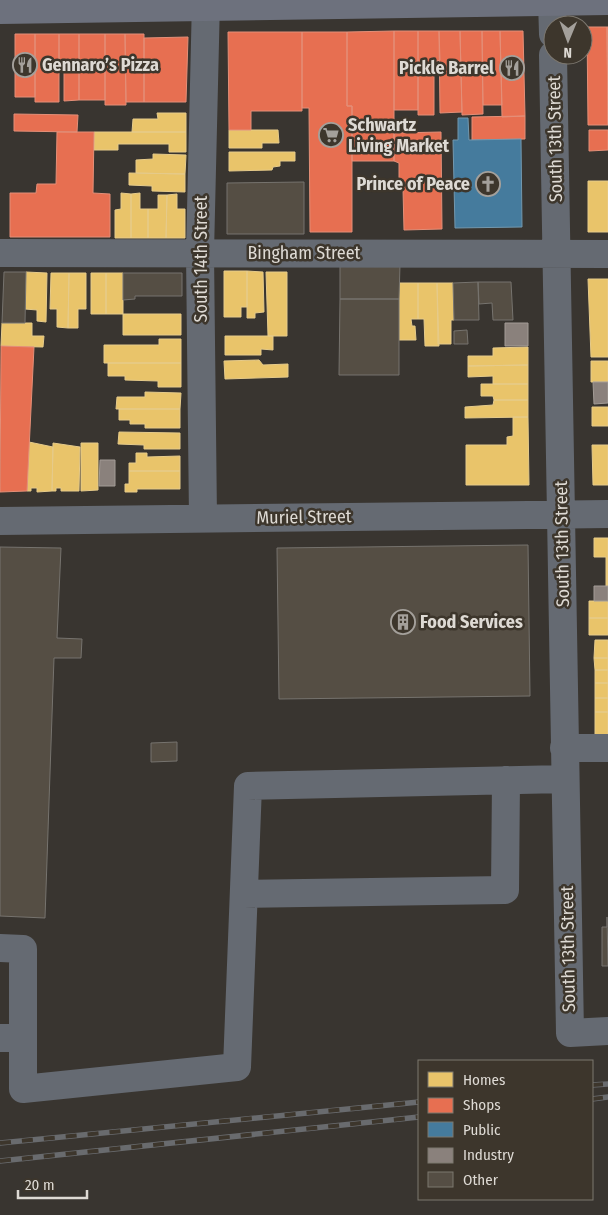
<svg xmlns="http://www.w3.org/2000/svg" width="608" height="1215" font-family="'Fira Sans Condensed',sans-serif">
<rect width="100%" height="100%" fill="#393530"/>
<path fill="#e9c46a" stroke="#e6cb8a" d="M157,113H186V132H132L133,119H158Z
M229,130H278L279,143H262V148H229Z
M94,132H186V152H169V144H118V150H94Z
M229,152H295V161H280V166L273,167L272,170L229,171Z
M153,154L186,155L185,174L136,173V160L153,159Z
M129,173L185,174V192L152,191V186L129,185Z
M588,181H608V232H588Z
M121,193L131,194V238H115V210L121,209Z
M140,193V209H148V238H131V194Z
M177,194V209H185V238H166L167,195Z
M158,195H167L166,238H148V209H158Z
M224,271H247V307H241V317H224Z
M247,271L263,272L264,312L255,313V318H247Z
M26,272L47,273L46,322L37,321V310L25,309Z
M266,272H287V336H268Z
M51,273H69L68,328L57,327V309H50Z
M69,273H86V309H78V328H68Z
M91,273H106V314H91Z
M106,273H123V314H106Z
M588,279H608V357H591Z
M399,283H418V319H411L412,326H415L416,340H399Z
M418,283H437L439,346H425L424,319H418Z
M437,283H453L454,320H451V344H438Z
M123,314H181V335H123Z
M2,323H32V336H44L43,347L1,346Z
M225,336H273V350L261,349V355H225Z
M159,339H181V363H104V345H159Z
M528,347V365L468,366V356H493V348Z
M259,360L263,365L288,364V377L225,379L224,361Z
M591,361H608V382H591Z
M108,363H181V387H158V381L125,380V376H108Z
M528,365V384H493V376L468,377V366Z
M481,384H528V400H494L493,396H481Z
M145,392L181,393L180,409H116L117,397H145Z
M494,400H528V417L465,418V407L493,405Z
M592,407H608V426H592Z
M119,409H180V428H145V424H130V420H119Z
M513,417H528L529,485H466V445H507V437L513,436Z
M119,432L180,433V449H144V445L118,444Z
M29,442L53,447L52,491L37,492V488H31V491H27Z
M53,443L80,447L79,491H61V488H56V491H52Z
M81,443H98V490L81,491Z
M592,445H608V485H593Z
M136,453H147V457L180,456V471H129V463H136Z
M129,471H180V489H137V492H125V484H129Z
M594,538H608V586H606V557H594Z
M589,601H608V618H589Z
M589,618H608V635H589Z
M595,640H608V658H594Z
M594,658H608V670H595Z
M595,670H608V683H595Z
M595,683H608V698H595Z
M595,698H608V712H595Z
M595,712H608V739H595Z"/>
<path fill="#e76f51" stroke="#e48f78" d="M587,27H607L608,125H588Z
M607,27H608V125Z
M394,31V161H352V106H347V32Z
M394,31H418V110H394Z
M418,31H439L440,60L434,62V115H418Z
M439,31H460L462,112L440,113Z
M460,31H482L483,114L462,115Z
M482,31H500L502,105H483Z
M500,31H523L525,116L502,117Z
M228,32H302V111H251V130H229Z
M302,32H347V106H352V232H310L309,108H302Z
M15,34H35V97H15Z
M35,34H59V102H35Z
M59,34H79V100L64,101V66H59Z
M79,34H105V100H79Z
M105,34H125L126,105H105Z
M125,34H144V102H126Z
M188,37L186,102H144V38Z
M14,114L78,115L77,132L14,131Z
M525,116V139L472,140V117Z
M589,130H608V150L589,151Z
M57,132H94L93,193L110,194V237H10V193H36L37,184H56Z
M441,132L442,229L404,230L403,189H399V163L394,161V133Z
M1,346L34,347L27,491L0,492Z"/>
<path fill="#457b9d" stroke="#7398ae" d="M458,118H468L469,140L521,139L522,227L455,228L453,140H458Z"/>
<path fill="#8a817c" stroke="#a39c96" d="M505,323H528V346H505Z
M593,382H608V403L594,404Z
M100,460H115V486H99Z
M594,586H608V601H594Z"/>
<path fill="#554e44" stroke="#76736e" d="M304,182V234H227V183Z
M340,264H400L399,299H340Z
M4,272H26L25,323H2Z
M123,273H182V296H135V299L123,300Z
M478,282L479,320H454L453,283Z
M478,282H511L513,320H493L492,303L479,304Z
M340,299H399V375H339Z
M467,330L468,344H454V331Z
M528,545L530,696L279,699L277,548Z
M0,547L61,548L57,638L82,639L81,658H54L45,918L0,916Z
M177,742V761L151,762V743Z
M607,917L608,966H602V927H607Z"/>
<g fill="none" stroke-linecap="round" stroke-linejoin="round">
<path stroke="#656a72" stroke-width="28" d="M552,0L553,34
M553,55L570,1033L608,1031
M0,253L608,254
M203,518L200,253L206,0
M0,521L608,514
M564,748H608
M244,894L505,890L506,780
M0,948L23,949V1089L237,1067L248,786L564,779
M0,1038H23"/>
<path stroke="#6d717d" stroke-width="28" d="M0,10L608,1"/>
<defs>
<path id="rail" d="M592,1085L608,1084
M592,1099L608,1097
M0,1143L419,1102
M0,1161L419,1117"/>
</defs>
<use href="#rail" stroke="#696b6e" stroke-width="5.5"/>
<use href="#rail" stroke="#3d362c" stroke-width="4" stroke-dasharray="11" stroke-linecap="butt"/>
</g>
<defs>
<symbol id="restaurant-ring" viewBox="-11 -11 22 22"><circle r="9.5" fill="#3d362c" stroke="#a4a09b" stroke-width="1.5"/><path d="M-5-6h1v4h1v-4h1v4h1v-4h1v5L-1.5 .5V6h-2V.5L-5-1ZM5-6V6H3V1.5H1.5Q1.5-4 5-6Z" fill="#a4a09b"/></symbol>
<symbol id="supermarket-ring" viewBox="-11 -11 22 22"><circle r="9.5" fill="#3d362c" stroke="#a4a09b" stroke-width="1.5"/><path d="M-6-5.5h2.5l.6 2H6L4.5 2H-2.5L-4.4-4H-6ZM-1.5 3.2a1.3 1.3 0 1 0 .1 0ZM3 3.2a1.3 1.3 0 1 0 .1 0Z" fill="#a4a09b"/></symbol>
<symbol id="church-ring" viewBox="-11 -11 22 22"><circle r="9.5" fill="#3d362c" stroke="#a4a09b" stroke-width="1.5"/><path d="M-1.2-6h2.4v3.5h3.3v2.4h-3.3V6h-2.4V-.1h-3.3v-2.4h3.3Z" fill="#a4a09b"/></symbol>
<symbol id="building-ring" viewBox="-11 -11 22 22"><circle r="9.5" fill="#3d362c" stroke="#a4a09b" stroke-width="1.5"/><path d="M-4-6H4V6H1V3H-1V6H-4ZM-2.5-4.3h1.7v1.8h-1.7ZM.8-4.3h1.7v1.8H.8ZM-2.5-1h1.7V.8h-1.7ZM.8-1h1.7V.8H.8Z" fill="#a4a09b"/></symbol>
</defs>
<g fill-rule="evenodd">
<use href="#restaurant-ring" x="11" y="51" width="28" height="28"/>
<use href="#restaurant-ring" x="498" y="54" width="28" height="28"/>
<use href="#supermarket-ring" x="317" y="121" width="28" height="28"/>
<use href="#church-ring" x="474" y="170" width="28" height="28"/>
<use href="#building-ring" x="389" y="608" width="28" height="28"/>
</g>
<g text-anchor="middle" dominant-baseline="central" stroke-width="5" stroke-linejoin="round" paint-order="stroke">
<g font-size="18" font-weight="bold" fill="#dedad4" stroke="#3d362c" text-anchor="start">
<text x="42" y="65">Gennaro’s Pizza</text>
<text x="494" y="68" text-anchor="end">Pickle Barrel</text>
<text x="348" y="125">Schwartz<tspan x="348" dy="21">Living Market</tspan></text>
<text x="470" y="184" text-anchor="end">Prince of Peace</text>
<text x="420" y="622">Food Services</text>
</g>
<g font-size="18" fill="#dedad4" stroke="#3d362c">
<text transform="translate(555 139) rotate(-91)">South 13th Street</text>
<text x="304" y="253">Bingham Street</text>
<text transform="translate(201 259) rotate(-90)">South 14th Street</text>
<text transform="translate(304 517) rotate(-1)">Muriel Street</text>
<text transform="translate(562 544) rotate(-91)">South 13th Street</text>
<text transform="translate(568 949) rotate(-91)">South 13th Street</text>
</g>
</g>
<rect x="418" y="1060" width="175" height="140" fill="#3d362c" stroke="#7d786f"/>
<rect x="428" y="1072" width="25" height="15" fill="#e9c46a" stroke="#7d786f"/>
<text x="463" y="1085" font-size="15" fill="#dedad4">Homes</text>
<rect x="428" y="1098" width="25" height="15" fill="#e76f51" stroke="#7d786f"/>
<text x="463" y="1110" font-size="15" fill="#dedad4">Shops</text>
<rect x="428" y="1122" width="25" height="15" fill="#457b9d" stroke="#7d786f"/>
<text x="463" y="1135" font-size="15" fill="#dedad4">Public</text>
<rect x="428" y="1148" width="25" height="15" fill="#8a817c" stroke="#7d786f"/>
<text x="463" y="1160" font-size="15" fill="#dedad4">Industry</text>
<rect x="428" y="1172" width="25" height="15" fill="#554e44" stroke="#7d786f"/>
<text x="463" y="1185" font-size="15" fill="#dedad4">Other</text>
<g transform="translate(568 40) rotate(181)"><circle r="24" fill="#3d362c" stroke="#7d786f"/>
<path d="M0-4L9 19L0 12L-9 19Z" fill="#a4a09b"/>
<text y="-8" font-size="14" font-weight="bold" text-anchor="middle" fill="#dedad4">N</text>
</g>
<path d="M18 1190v8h69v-8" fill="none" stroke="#dedad4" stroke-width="2.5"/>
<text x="25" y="1190" font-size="15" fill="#dedad4" stroke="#3d362c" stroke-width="4" paint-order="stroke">20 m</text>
</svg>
